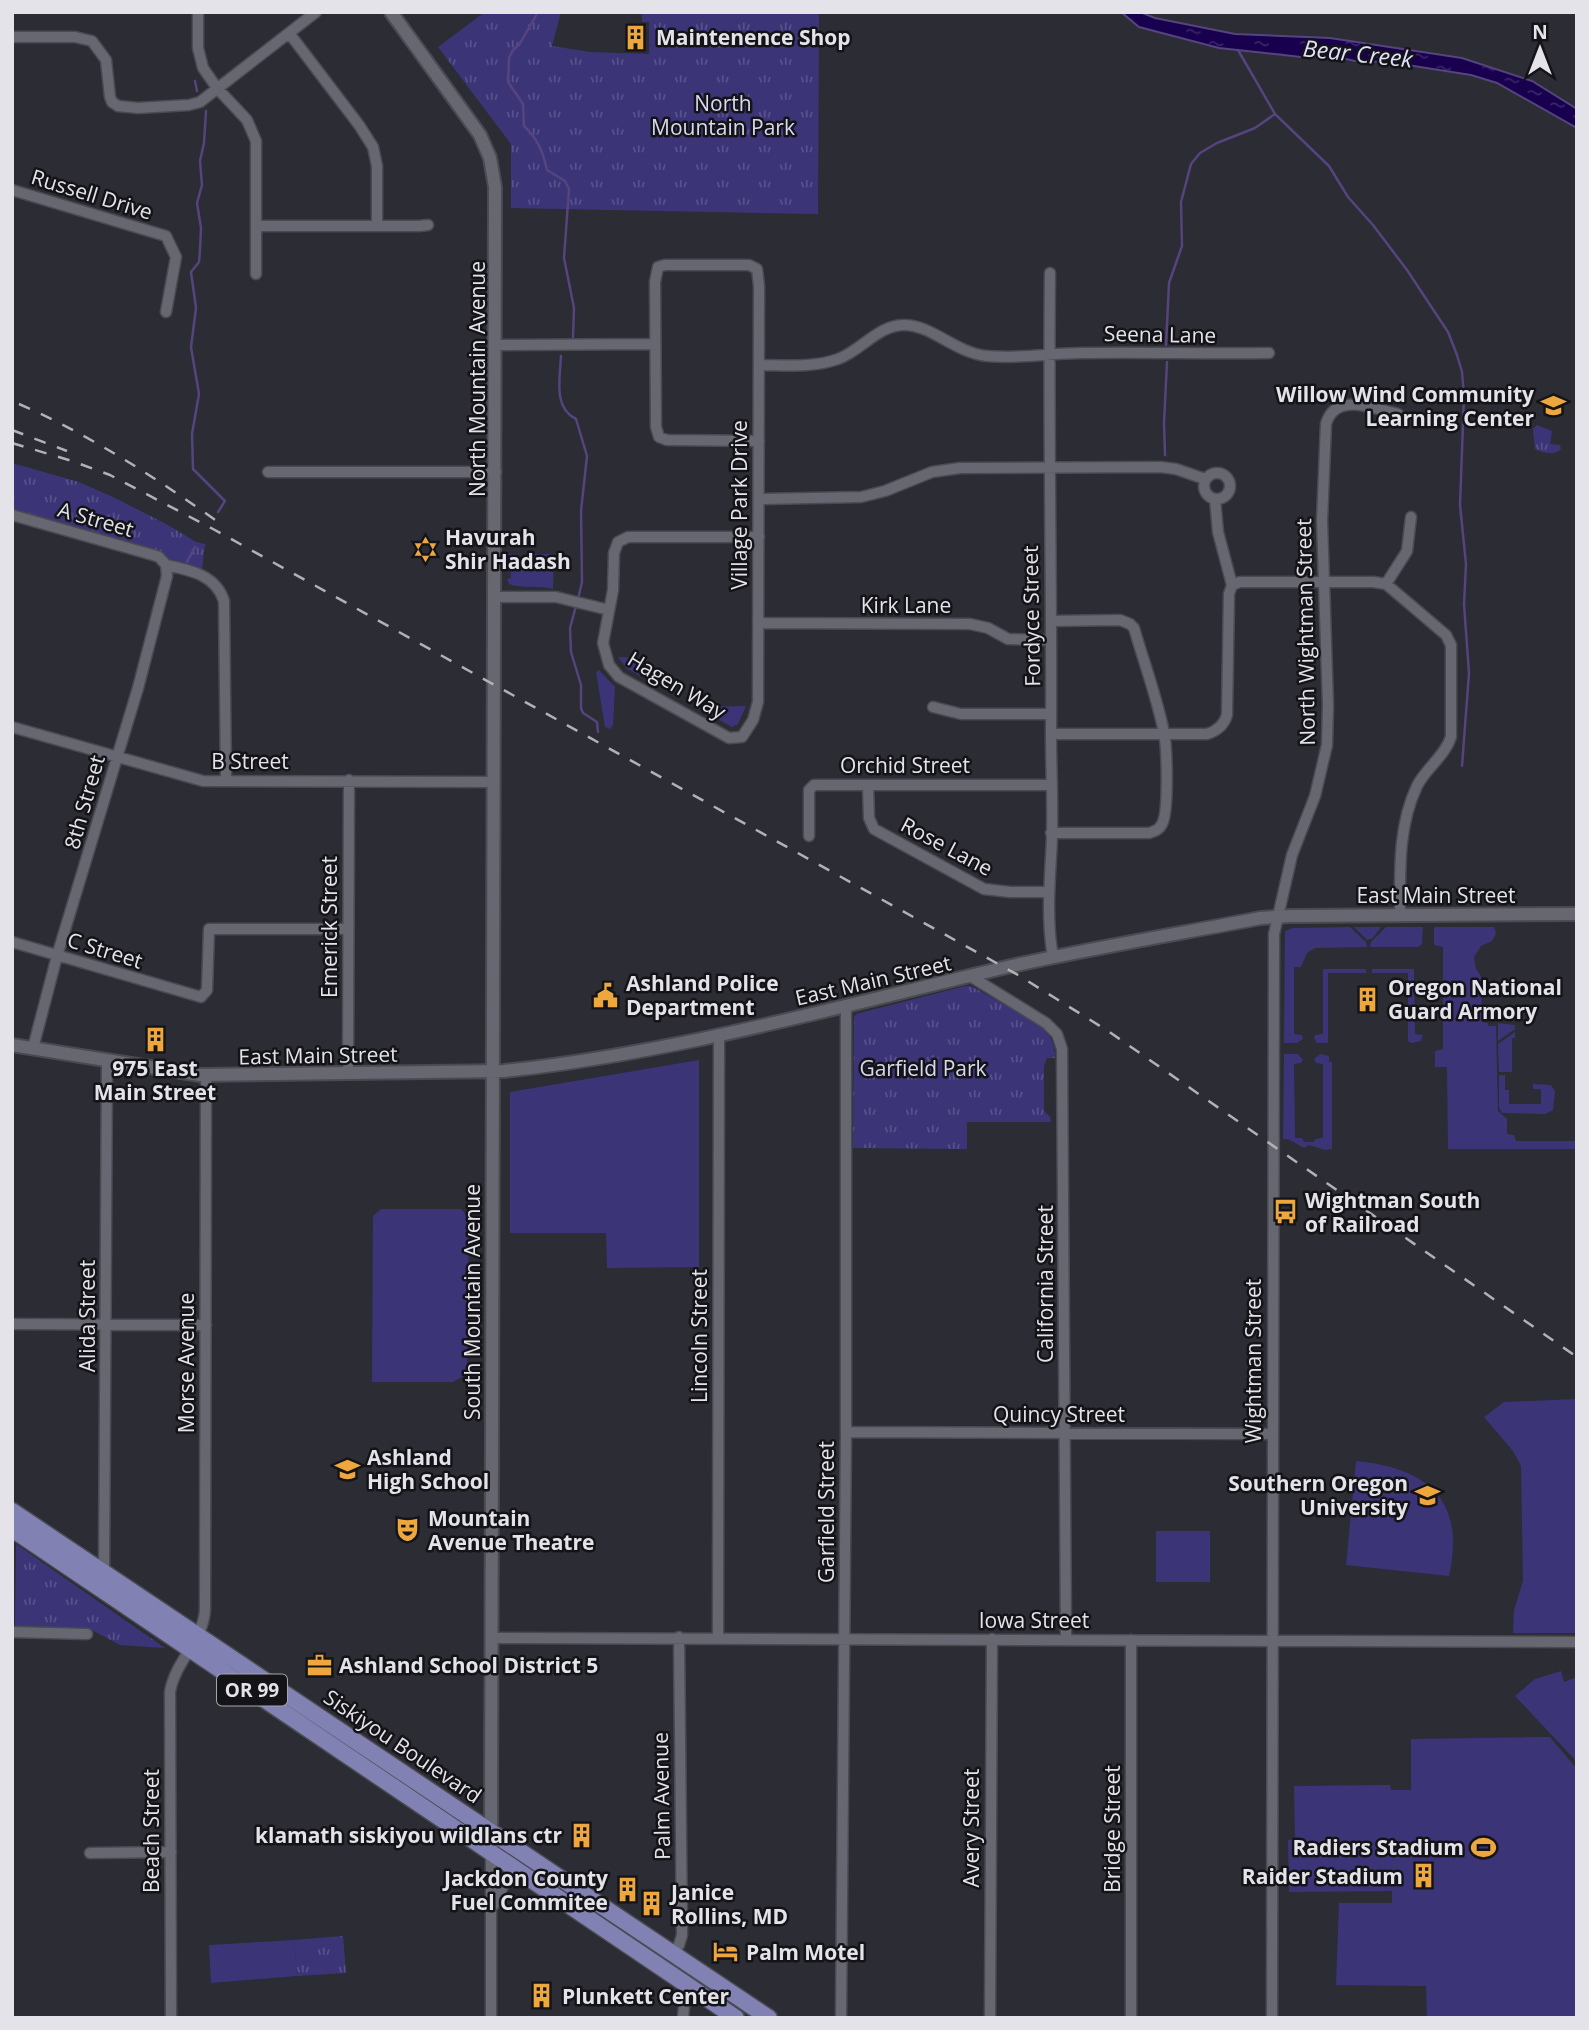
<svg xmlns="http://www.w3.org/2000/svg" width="1589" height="2030" font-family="'Open Sans',sans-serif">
<defs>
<pattern id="park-tufts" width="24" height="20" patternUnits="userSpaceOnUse" patternTransform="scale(1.75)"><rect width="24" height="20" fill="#3b3578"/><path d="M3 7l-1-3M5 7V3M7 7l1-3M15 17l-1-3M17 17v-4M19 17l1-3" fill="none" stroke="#57528b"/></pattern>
<pattern id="water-ripples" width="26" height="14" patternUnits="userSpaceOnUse" patternTransform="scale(1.75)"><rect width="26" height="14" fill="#18004f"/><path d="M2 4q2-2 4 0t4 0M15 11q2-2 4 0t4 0" fill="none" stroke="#392568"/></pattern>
</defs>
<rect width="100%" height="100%" fill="#2b2c34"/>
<path fill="#3b3578" d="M507,554H516L519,559H524L526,554H554L553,589C539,585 522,589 509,584L507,579L511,578L510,562H507Z
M618,657L642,658L640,676L626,668Z
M599,670L615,687L613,725L610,729L605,727L596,672Z
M746,706L738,724L732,727L707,713L708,711L696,707Z
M1350,927L1366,942L1367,947L1315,948L1307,953L1301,967H1294V1034L1302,1035L1303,1039L1297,1043H1284L1285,931L1293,928Z
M1354,927H1381L1373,938L1367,940Z
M1386,927H1423L1422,944L1418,947H1370L1371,942Z
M1434,927H1494L1496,933L1492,941L1481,946L1474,957L1476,969L1481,976L1482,1022L1488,1023V1026H1496L1498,1111L1507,1119V1134L1514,1135L1516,1141H1577V1149H1448L1447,1067H1435V1051L1443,1049V947L1434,945Z
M1323,969H1366V973H1328V1043H1317L1314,1038L1315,1035L1323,1034Z
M1372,969H1414L1415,1034L1423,1035L1421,1041L1411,1043L1408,1041V973H1372Z
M1498,1023L1515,1025V1029L1498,1041Z
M1515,1032V1038H1512V1072H1499L1498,1044Z
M1284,1054H1298L1303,1060L1301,1063L1294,1064L1295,1138H1302L1304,1142H1314L1315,1139L1323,1138V1064L1316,1063L1314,1059L1320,1054L1329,1056V1062H1332V1149L1325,1150L1309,1145L1304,1148L1288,1139H1283Z
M699,1060V1267L607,1268L606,1233H510V1092Z
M1499,1075H1505V1090H1509V1104H1541V1089H1533V1084L1551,1085L1555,1091L1553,1110L1545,1114L1502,1113L1499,1107Z
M381,1209H461L469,1218L467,1374L453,1382H372L373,1216Z
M1577,1399V1633H1513L1514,1610L1523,1581L1521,1466L1513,1451L1484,1417L1504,1402Z
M1356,1461C1428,1468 1466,1500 1449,1576L1346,1565Z
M1156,1531H1210V1582H1156Z
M1561,1671L1564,1682L1577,1677V1762L1515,1696L1535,1679Z
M1550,1737L1577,1769V2018H1427L1426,1986L1336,1985L1339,1903H1392V1891L1289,1892L1288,1840L1295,1839L1294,1786L1390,1785L1391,1790H1411V1739Z
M294,1940L297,1976L211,1983L209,1945Z"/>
<path fill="url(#park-tufts)" d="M485,12H561L552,46L590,52L649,54V22H642V15L635,12H819L818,214L511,208V144L438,47Z
M1537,425L1552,431L1550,444L1560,445L1561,449C1554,456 1544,453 1535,449L1533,429Z
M12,463L79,482L115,498L168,525L196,542L205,544L202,570L12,515Z
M965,986H971L1040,1024C1050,1034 1055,1044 1055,1058H1047L1044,1066V1111L1050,1117L1051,1122H967V1149L853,1148L854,1017L856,1014Z
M16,1544L165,1648L120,1645L88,1628H15Z
M343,1936L346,1973L297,1976L294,1940Z"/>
<path fill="url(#water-ripples)" stroke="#55447d" stroke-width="2" d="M1121,12H1140L1155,18L1235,34L1330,38L1462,58L1532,81L1577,109V128L1497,83L1471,75L1388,62L1355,61L1333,56L1301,57L1219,48L1139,27Z"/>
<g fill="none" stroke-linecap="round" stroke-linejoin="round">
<path stroke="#55447d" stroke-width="2.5" d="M538,12L519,45L513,50L509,58L508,82L523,104L524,126C538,139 543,152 547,170L565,181L569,189L564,258L574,308L573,337
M1238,50L1275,114L1329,166L1348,197L1373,225L1407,270L1448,332L1457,355L1462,372L1464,396L1460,505L1466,564L1464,604L1469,673L1462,766
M195,81L197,91
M206,111L204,143L200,161L202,185L197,203L201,228L200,250L199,262L191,272L196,308L191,347L199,394L192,434L193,469L225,501L218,512
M1166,345L1169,283L1182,246L1181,202L1191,164L1200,153L1217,143L1255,128L1275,114
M561,356C560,378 553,408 576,419L587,456L581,511L582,582L578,599
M1165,455L1164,423L1167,362
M187,562L195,547
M576,606L570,628L571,652L581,685V708L583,713L597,722L598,732"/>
<defs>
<path id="minor" d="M198,12V48L203,68L217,88L247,120L256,141V274
M289,33L359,125L373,147L377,166V226
M12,37H75L92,41L106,60L110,97L112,102L118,106L138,108L189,105L200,102L316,12
M12,190L166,236L176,257L166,312
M257,226H419L428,225
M1050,273C1048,427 1052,581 1051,735C1051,775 1054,817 1051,857C1049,890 1047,924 1053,957
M497,345L655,344
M759,365C785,365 813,368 838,359C862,350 877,326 903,325C931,324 955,353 987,356C1019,359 1051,353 1083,353C1145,352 1207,354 1269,353
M268,472H496
M1204 486a13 13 0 1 1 26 0a13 13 0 1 1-26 0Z
M759,499L861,497L885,491L932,472L960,468L1160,467L1176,469L1205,479
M1215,499L1218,532L1232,585
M12,515L153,555L159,557L166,565
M759,537H628L618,542L614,553L613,590L603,643L609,665L619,677L729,738L742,737L753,720L758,702L759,286L757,269L749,265H665L658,267L655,282L656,427L659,437L667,440L759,441
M166,565C190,570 216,575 224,601L226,781
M1386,584L1407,551L1411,517
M496,597H556L609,610
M1051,621L1120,620L1130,624L1134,628C1144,663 1157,697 1164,733C1167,747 1169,812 1162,824C1159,830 1155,831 1149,833H1051
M758,623L970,624L988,628L1008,639L1051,640
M933,707L961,714H1051
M12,727L203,781L494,782
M1051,734H1207C1217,731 1224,725 1227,715L1229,594L1232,585L1240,582H1373L1386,584L1446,635L1451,645V737C1445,756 1426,768 1417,786C1398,826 1400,871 1400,914
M868,785L869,818L874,829L984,889L1010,892H1048
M809,836V790L814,785H1050
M12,942L201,997L207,990L209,929H348
M970,976L1046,1023L1057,1034L1062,1049L1066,1639
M33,1048L57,956L138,688L167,576L166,565
M348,1074L349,780
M12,1324L206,1325
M846,1432L1272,1434
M104,1572L107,1060
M12,1632L87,1634
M718,1637L719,1034
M491,1638L1577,1642
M1131,1640V2018
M90,1853L171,1852
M493,1906L506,1881L516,1869
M673,1953L679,1945L682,1935L679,1637
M171,2018L170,1692C175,1661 204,1640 205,1609L206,1075
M491,2018V1852
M683,2018L684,2006L692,1988
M841,2018L846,1432V1007
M990,2018L992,1639
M1272,2018L1274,934L1292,855L1315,796L1327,745L1328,705L1322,521L1326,424C1335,391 1374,409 1398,414"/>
<path id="tertiary" d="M391,12L480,135L490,158L495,187L491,1852
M12,1045L200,1075L504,1071C675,1053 840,1006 1007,967C1091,948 1177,934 1261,918L1290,916L1577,914"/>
<path id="primary" d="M12,1511L769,2018
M12,1529L736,2018"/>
</defs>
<use href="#minor" stroke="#4a4a51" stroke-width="13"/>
<use href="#tertiary" stroke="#4a4a51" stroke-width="16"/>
<use href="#primary" stroke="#4a4a51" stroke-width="19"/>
<use href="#minor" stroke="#666770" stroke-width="10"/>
<use href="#tertiary" stroke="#666770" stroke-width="12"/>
<use href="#primary" stroke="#8181b3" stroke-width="16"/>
<path stroke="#b1b1b8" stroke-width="2.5" stroke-dasharray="12 12" stroke-linecap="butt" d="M19,404C92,436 156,478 221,524
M12,430L67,451
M12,443L72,461L110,475L213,529L1018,975L1108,1031L1577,1357"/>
</g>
<defs>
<symbol id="building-bare" viewBox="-9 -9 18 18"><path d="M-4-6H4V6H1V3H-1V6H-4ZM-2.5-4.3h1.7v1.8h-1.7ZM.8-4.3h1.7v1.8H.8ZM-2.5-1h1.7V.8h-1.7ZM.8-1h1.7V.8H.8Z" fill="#eea73c" stroke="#141418" stroke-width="2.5" paint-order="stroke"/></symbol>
<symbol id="school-bare" viewBox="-9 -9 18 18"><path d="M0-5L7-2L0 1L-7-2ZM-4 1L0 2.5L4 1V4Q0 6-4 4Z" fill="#eea73c" stroke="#141418" stroke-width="2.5" paint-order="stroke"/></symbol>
<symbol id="synagogue-bare" viewBox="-9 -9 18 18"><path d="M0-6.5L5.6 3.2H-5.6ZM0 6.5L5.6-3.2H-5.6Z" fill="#eea73c" stroke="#141418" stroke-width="2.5" paint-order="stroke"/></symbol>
<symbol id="civic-bare" viewBox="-9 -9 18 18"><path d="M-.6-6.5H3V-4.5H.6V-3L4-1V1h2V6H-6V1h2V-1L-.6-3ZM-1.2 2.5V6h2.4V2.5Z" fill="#eea73c" stroke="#141418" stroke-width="2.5" paint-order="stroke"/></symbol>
<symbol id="bus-bare" viewBox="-9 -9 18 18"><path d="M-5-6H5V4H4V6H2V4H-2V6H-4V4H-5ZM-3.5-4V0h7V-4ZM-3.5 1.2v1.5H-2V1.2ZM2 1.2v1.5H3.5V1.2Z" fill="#eea73c" stroke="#141418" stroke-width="2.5" paint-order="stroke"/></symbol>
<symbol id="university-bare" viewBox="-9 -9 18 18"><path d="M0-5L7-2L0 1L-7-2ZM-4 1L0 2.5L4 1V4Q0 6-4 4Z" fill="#eea73c" stroke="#141418" stroke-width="2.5" paint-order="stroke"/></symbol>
<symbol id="theatre-bare" viewBox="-9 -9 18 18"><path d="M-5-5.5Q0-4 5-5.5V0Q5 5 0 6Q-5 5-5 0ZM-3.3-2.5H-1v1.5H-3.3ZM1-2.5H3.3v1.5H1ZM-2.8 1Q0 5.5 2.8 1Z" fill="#eea73c" stroke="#141418" stroke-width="2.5" paint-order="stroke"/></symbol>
<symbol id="office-bare" viewBox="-9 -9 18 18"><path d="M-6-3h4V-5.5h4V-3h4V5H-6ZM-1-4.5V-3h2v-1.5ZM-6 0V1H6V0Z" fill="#eea73c" stroke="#141418" stroke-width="2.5" paint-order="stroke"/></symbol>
<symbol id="stadium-bare" viewBox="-9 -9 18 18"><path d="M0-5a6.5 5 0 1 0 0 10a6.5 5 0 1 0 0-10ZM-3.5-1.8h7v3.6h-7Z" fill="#eea73c" stroke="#141418" stroke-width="2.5" paint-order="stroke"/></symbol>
<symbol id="hotel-bare" viewBox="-9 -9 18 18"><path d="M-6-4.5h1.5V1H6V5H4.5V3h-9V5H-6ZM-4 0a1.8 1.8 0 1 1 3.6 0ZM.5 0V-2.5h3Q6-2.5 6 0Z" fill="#eea73c" stroke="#141418" stroke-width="2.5" paint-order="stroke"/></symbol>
</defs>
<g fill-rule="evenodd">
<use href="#building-bare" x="618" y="20" width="35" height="35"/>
<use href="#school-bare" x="1536" y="388" width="35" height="35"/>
<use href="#synagogue-bare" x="408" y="532" width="35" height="35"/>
<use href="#civic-bare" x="588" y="978" width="35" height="35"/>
<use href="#building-bare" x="1350" y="982" width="35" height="35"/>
<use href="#building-bare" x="138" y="1022" width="35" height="35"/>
<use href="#bus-bare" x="1268" y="1194" width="35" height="35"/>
<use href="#school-bare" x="330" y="1452" width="35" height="35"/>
<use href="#university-bare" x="1410" y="1478" width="35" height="35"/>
<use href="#theatre-bare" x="390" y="1512" width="35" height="35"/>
<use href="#office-bare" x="302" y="1648" width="35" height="35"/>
<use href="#building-bare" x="564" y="1818" width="35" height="35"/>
<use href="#stadium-bare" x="1466" y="1830" width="35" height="35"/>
<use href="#building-bare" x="1406" y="1858" width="35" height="35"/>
<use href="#building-bare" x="610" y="1872" width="35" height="35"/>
<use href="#building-bare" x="634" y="1886" width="35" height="35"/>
<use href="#hotel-bare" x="708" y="1934" width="35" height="35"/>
<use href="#building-bare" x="524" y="1978" width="35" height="35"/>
</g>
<g text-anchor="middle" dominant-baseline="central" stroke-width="5" stroke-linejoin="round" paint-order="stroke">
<rect fill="#141418" stroke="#a5a5aa" stroke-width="2" x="217" y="1674.5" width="70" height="31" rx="5"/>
<g font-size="19" font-weight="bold" fill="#e3e3e9">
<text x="252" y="1690">OR 99</text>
</g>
<g font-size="21" font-weight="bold" fill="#e3e3e9" stroke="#141418" text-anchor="start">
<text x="656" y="37">Maintenence Shop</text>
<text x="1534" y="394" text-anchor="end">Willow Wind Community<tspan x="1534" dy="24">Learning Center</tspan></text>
<text x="445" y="537">Havurah<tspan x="445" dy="24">Shir Hadash</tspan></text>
<text x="626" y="983">Ashland Police<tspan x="626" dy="24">Department</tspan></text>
<text x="1388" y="987">Oregon National<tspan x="1388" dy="24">Guard Armory</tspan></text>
<text x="155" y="1068" text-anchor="middle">975 East<tspan x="155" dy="24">Main Street</tspan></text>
<text x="1305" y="1200">Wightman South<tspan x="1305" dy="24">of Railroad</tspan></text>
<text x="367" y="1457">Ashland<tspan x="367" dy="24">High School</tspan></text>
<text x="1408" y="1483" text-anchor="end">Southern Oregon<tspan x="1408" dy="24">University</tspan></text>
<text x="428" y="1518">Mountain<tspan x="428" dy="24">Avenue Theatre</tspan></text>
<text x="339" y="1665">Ashland School District 5</text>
<text x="562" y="1835" text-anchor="end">klamath siskiyou wildlans ctr</text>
<text x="1464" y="1847" text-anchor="end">Radiers Stadium</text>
<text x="1403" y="1876" text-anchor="end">Raider Stadium</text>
<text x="608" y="1878" text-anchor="end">Jackdon County<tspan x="608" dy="24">Fuel Commitee</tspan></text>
<text x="671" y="1892">Janice<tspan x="671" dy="24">Rollins, MD</tspan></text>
<text x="746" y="1952">Palm Motel</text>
<text x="562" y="1996">Plunkett Center</text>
</g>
<g font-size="21" fill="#d8d9f0" stroke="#141418">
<text x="723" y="103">North<tspan x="723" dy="24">Mountain Park</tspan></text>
<text x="923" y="1068">Garfield Park</text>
</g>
<g font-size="21" fill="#e3e3e9" stroke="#141418">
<text transform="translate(92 194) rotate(17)">Russell Drive</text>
<text transform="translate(1160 334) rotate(1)">Seena Lane</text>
<text transform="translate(477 379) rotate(-90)">North Mountain Avenue</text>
<text transform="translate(739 505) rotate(-90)">Village Park Drive</text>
<text transform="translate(96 519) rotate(16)">A Street</text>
<text x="906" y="605">Kirk Lane</text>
<text transform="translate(1031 616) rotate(-91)">Fordyce Street</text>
<text transform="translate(1305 632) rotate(-91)">North Wightman Street</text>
<text transform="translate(677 685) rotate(31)">Hagen Way</text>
<text x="250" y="761">B Street</text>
<text x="905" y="765">Orchid Street</text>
<text transform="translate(84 802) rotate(-74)">8th Street</text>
<text transform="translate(947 846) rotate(28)">Rose Lane</text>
<text x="1436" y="895">East Main Street</text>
<text transform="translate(329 927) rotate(-90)">Emerick Street</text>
<text transform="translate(105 950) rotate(17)">C Street</text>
<text transform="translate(873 980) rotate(-13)">East Main Street</text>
<text transform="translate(318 1055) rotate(-1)">East Main Street</text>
<text transform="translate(1045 1284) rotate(-90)">California Street</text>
<text transform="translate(472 1302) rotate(-90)">South Mountain Avenue</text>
<text transform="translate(87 1316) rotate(-90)">Alida Street</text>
<text transform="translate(699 1336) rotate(-90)">Lincoln Street</text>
<text transform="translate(1253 1361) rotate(-90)">Wightman Street</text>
<text transform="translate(186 1363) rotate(-90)">Morse Avenue</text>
<text x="1059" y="1414">Quincy Street</text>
<text transform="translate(826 1512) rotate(-90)">Garfield Street</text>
<text x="1034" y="1620">Iowa Street</text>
<text transform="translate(403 1746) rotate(34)">Siskiyou Boulevard</text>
<text transform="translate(661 1796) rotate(-91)">Palm Avenue</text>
<text transform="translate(971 1828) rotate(-90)">Avery Street</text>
<text transform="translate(1112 1829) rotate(-90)">Bridge Street</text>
<text transform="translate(151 1831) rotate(-90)">Beach Street</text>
</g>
<g font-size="23" font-style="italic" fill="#dfe1f8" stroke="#141418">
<text transform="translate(1358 53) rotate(6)">Bear Creek</text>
</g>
</g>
<rect width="1589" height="2030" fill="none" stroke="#e3e3e9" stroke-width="28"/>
<g transform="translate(1540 49)" stroke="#141418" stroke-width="5" paint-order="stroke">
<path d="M0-5L12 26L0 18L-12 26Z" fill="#e3e3e9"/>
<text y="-10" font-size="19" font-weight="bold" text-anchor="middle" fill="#e3e3e9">N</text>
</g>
</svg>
